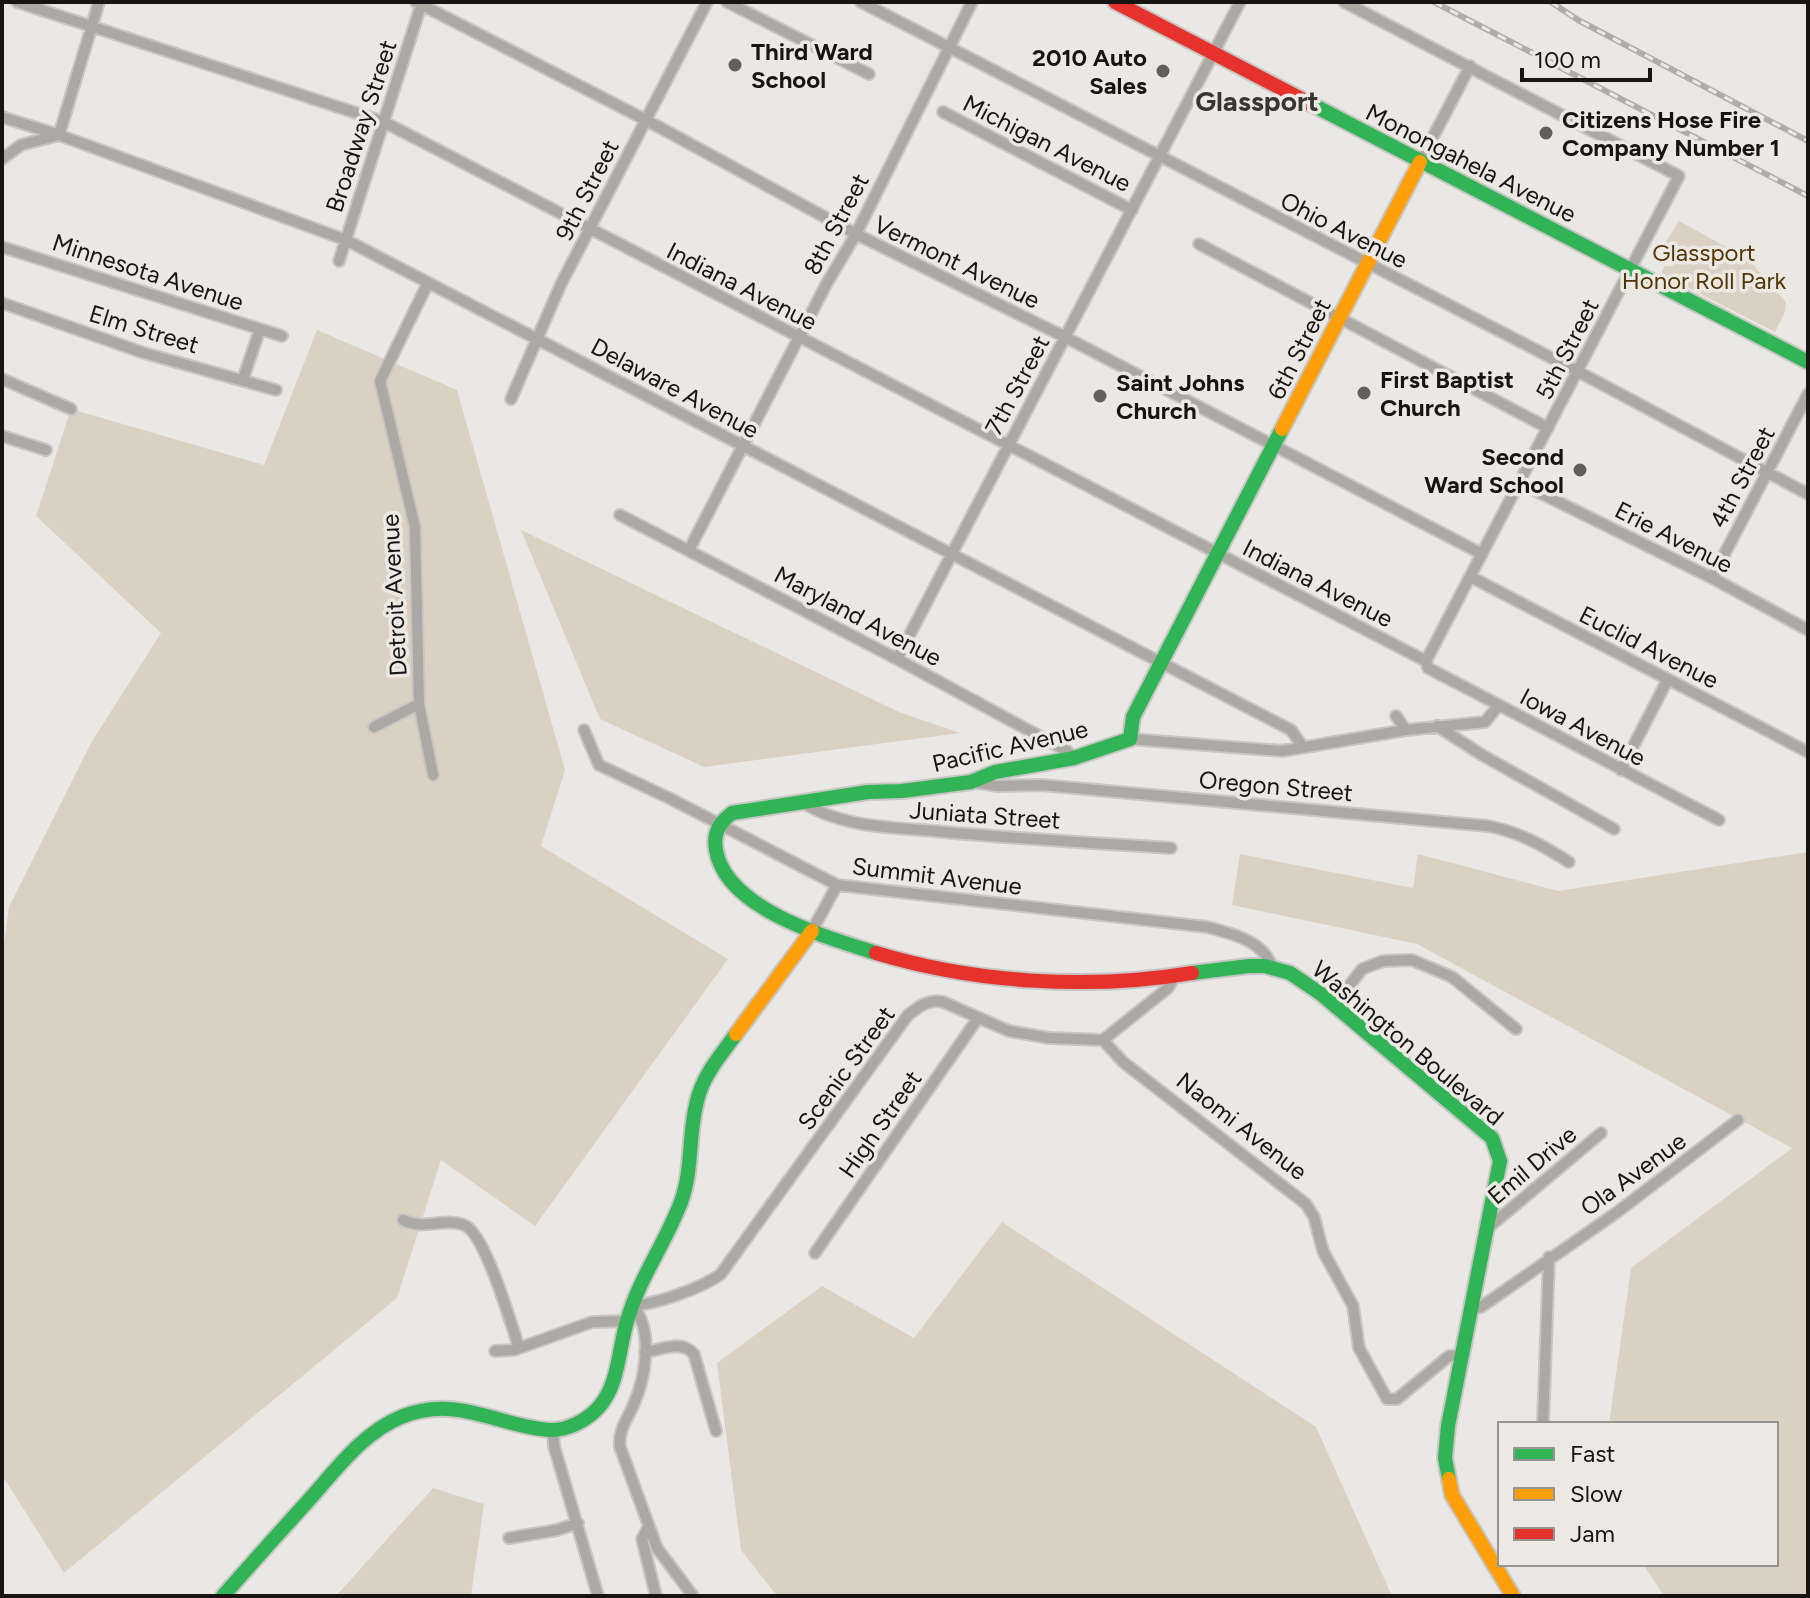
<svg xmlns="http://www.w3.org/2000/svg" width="1810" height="1598" font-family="Figtree,sans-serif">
<rect width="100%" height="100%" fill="#eae8e5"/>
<path fill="#dbd1c3" d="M1679,221L1748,259L1786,302L1785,312L1775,332L1661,274L1665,266H1672L1674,263L1660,251Z
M317,330L457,390L565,770L541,846L728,959L535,1226L441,1160L397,1298L64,1573L2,1475V958L9,907L91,743L161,633L36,516L71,409L264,465Z
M521,530L899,712L960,733L704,767L600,719Z
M1808,852V1596H1664L1643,1564H1776V1424H1609L1631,1268L1792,1148L1417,944L1232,905L1240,854L1413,888L1418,854L1558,891Z
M1002,1222L1316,1427L1392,1596H777L741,1550L717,1363L822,1286L914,1338Z
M433,1488L484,1504L471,1596H336Z"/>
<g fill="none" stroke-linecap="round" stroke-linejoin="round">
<defs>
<path id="street" d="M17,2L384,122L1426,661
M416,2L646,120L856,234L1065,337L1482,554
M727,2L869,74
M861,2L1577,371L1808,494
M1344,2L1679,176L1426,661L1428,668L1719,820
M943,112L1132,210
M2,117L59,135L346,240L1291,730L1303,747
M2,159L21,145L59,135L99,2
M1420,162L1470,66
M1199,244L1548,428
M2,247L282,336
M339,261L422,2
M428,283L380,381L415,527L419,704L433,775
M2,303L144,353L276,390
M2,379L71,409
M243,379L260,329
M511,399L561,284L707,2
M2,436L46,450
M1520,483L1712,578L1808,630
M620,515L897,659L1067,751L1074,758
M689,550L827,283L856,234L972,2
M1471,577L1808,752
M1712,578L1808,394
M897,659L1240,2
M1396,716L1406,730
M1437,726L1482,755L1614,829
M374,727L419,704
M584,730L599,765L671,799L837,885L1207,927C1232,934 1263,940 1272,967
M1130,739L1282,751L1406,730L1485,722L1499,705
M1621,770L1668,679
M973,782L998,786L1042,785L1488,826C1519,832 1542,845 1569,862
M802,802C843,829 897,827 944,832C1020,839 1095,843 1171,848
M812,931L837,885
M1334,1006L1362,969L1383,961L1412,960L1452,977L1516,1029
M1103,1040L1123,1062L1306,1204L1314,1217L1323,1251L1353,1306L1359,1348L1387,1399H1397L1449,1356L1462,1355
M403,1220C424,1231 443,1217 464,1225C485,1233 511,1323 519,1348
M1488,1228L1601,1133
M815,1253L978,1018
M632,1305C656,1305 700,1288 720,1275L908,1015C920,1006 928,999 943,1002L1009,1031L1049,1038L1103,1040L1168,988L1175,976
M632,1305C654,1329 646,1377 633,1406C627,1420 618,1431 620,1447L657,1548L693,1596
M1470,1309L1481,1307L1616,1213L1738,1120
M495,1351L514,1350L592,1322L627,1321
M645,1352C662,1350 681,1339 694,1354L716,1431
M1543,1424L1549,1257
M553,1430L554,1446L598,1596
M648,1528L642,1539L656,1596
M509,1538L557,1530L578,1523"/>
<path id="fast" d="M1311,104L1808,362
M876,953C826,937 726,909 716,850C713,833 719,823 732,813L868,792L902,791L971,782L995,772L1074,758L1130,739L1133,717L1282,429
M1192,973L1249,966H1265L1290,973L1321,994L1492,1138L1500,1161L1448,1426L1445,1458L1449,1479
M223,1596C251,1564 279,1533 308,1501C335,1471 362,1433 401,1417C457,1394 497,1426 549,1430C566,1431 586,1421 598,1408C620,1384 618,1348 628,1318C640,1277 666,1242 681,1202C693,1169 688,1135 697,1101C703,1075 721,1055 736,1034"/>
<path id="slow" d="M1282,429L1420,162
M736,1034L812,931
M1449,1479L1452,1495L1513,1596"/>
<path id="jam" d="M1115,2L1311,104
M876,953C975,983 1090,990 1192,973"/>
</defs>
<use href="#street" stroke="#c7c6c4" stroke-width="14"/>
<use href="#fast" stroke="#c7c6c4" stroke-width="18"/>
<use href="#slow" stroke="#c7c6c4" stroke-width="18"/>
<use href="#jam" stroke="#c7c6c4" stroke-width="18"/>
<use href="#street" stroke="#aca8a3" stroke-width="10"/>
<use href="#fast" stroke="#30b455" stroke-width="14"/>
<use href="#slow" stroke="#ff9f0a" stroke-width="14"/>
<use href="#jam" stroke="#e5322d" stroke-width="14"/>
<defs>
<path id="rail" d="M1434,2L1808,196
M1551,2L1578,20L1808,141"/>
</defs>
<use href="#rail" stroke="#afacaa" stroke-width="6"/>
<use href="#rail" stroke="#ece8e3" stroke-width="3" stroke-dasharray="9" stroke-linecap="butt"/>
</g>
<g fill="#605f5c" stroke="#ece8e3" stroke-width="3">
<circle cx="735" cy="65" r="8"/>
<circle cx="1163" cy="71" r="8"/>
<circle cx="1546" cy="133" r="8"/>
<circle cx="1364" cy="393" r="8"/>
<circle cx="1100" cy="396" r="8"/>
<circle cx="1580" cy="470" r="8"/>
</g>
<g text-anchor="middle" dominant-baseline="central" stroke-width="7" stroke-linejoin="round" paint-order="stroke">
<g font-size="24" font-weight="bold" fill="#161513" stroke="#ece8e3" text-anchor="start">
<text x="751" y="51">Third Ward<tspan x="751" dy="28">School</tspan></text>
<text x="1147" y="57" text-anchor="end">2010 Auto<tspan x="1147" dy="28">Sales</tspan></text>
<text x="1562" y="119">Citizens Hose Fire<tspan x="1562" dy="28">Company Number 1</tspan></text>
<text x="1380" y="379">First Baptist<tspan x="1380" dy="28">Church</tspan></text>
<text x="1116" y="382">Saint Johns<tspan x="1116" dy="28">Church</tspan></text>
<text x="1564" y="456" text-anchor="end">Second<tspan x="1564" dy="28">Ward School</tspan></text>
</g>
<g font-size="24" fill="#161513" stroke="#ece8e3">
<text transform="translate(361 126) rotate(-72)">Broadway Street</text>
<text transform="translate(1047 143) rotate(27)">Michigan Avenue</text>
<text transform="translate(1471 163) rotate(27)">Monongahela Avenue</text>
<text transform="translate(587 190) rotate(-63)">9th Street</text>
<text transform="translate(836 224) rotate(-62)">8th Street</text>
<text transform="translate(1344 230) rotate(27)">Ohio Avenue</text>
<text transform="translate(957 262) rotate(26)">Vermont Avenue</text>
<text transform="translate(148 272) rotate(18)">Minnesota Avenue</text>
<text transform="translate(742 286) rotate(27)">Indiana Avenue</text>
<text transform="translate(144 329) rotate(17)">Elm Street</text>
<text transform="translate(1299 349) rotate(-63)">6th Street</text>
<text transform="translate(1567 349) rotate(-63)">5th Street</text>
<text transform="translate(1017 385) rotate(-62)">7th Street</text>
<text transform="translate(675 388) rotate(28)">Delaware Avenue</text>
<text transform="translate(1742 477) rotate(-62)">4th Street</text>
<text transform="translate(1674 537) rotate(27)">Erie Avenue</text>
<text transform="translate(1318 583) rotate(27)">Indiana Avenue</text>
<text transform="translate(394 595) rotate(-93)">Detroit Avenue</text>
<text transform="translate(858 616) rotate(28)">Maryland Avenue</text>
<text transform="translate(1649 647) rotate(27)">Euclid Avenue</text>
<text transform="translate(1583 727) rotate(28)">Iowa Avenue</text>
<text transform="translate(1010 746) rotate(-13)">Pacific Avenue</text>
<text transform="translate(1276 786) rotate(5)">Oregon Street</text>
<text transform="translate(985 815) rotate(4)">Juniata Street</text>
<text transform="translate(937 876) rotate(7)">Summit Avenue</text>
<text transform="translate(1408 1043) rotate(40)">Washington Boulevard</text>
<text transform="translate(846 1068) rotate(-54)">Scenic Street</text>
<text transform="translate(880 1124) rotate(-55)">High Street</text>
<text transform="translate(1242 1126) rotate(38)">Naomi Avenue</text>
<text transform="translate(1532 1165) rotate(-40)">Emil Drive</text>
<text transform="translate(1633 1174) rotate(-36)">Ola Avenue</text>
</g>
<g font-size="24" fill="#503504" stroke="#ece8e3">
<text x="1704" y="252">Glassport<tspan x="1704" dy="28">Honor Roll Park</tspan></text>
</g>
<g font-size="28" font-weight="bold" fill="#393631" stroke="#ece8e3">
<text x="1257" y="101">Glassport</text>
</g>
</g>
<rect width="1810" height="1598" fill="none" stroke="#161513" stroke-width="8"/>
<rect x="1498" y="1422" width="280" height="144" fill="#ece8e3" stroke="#969490" stroke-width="2"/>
<rect x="1514" y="1448" width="40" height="12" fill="#30b455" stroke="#969490" stroke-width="2"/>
<text x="1570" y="1462" font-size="24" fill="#161513">Fast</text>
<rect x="1514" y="1488" width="40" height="12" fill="#ff9f0a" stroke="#969490" stroke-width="2"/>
<text x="1570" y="1502" font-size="24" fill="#161513">Slow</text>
<rect x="1514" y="1528" width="40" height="12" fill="#e5322d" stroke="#969490" stroke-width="2"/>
<text x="1570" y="1542" font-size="24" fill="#161513">Jam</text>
<path d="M1522 68v12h128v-12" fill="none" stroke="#161513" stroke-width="4"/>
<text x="1534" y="68" font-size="24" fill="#161513" stroke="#ece8e3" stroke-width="6" paint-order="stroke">100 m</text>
</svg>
